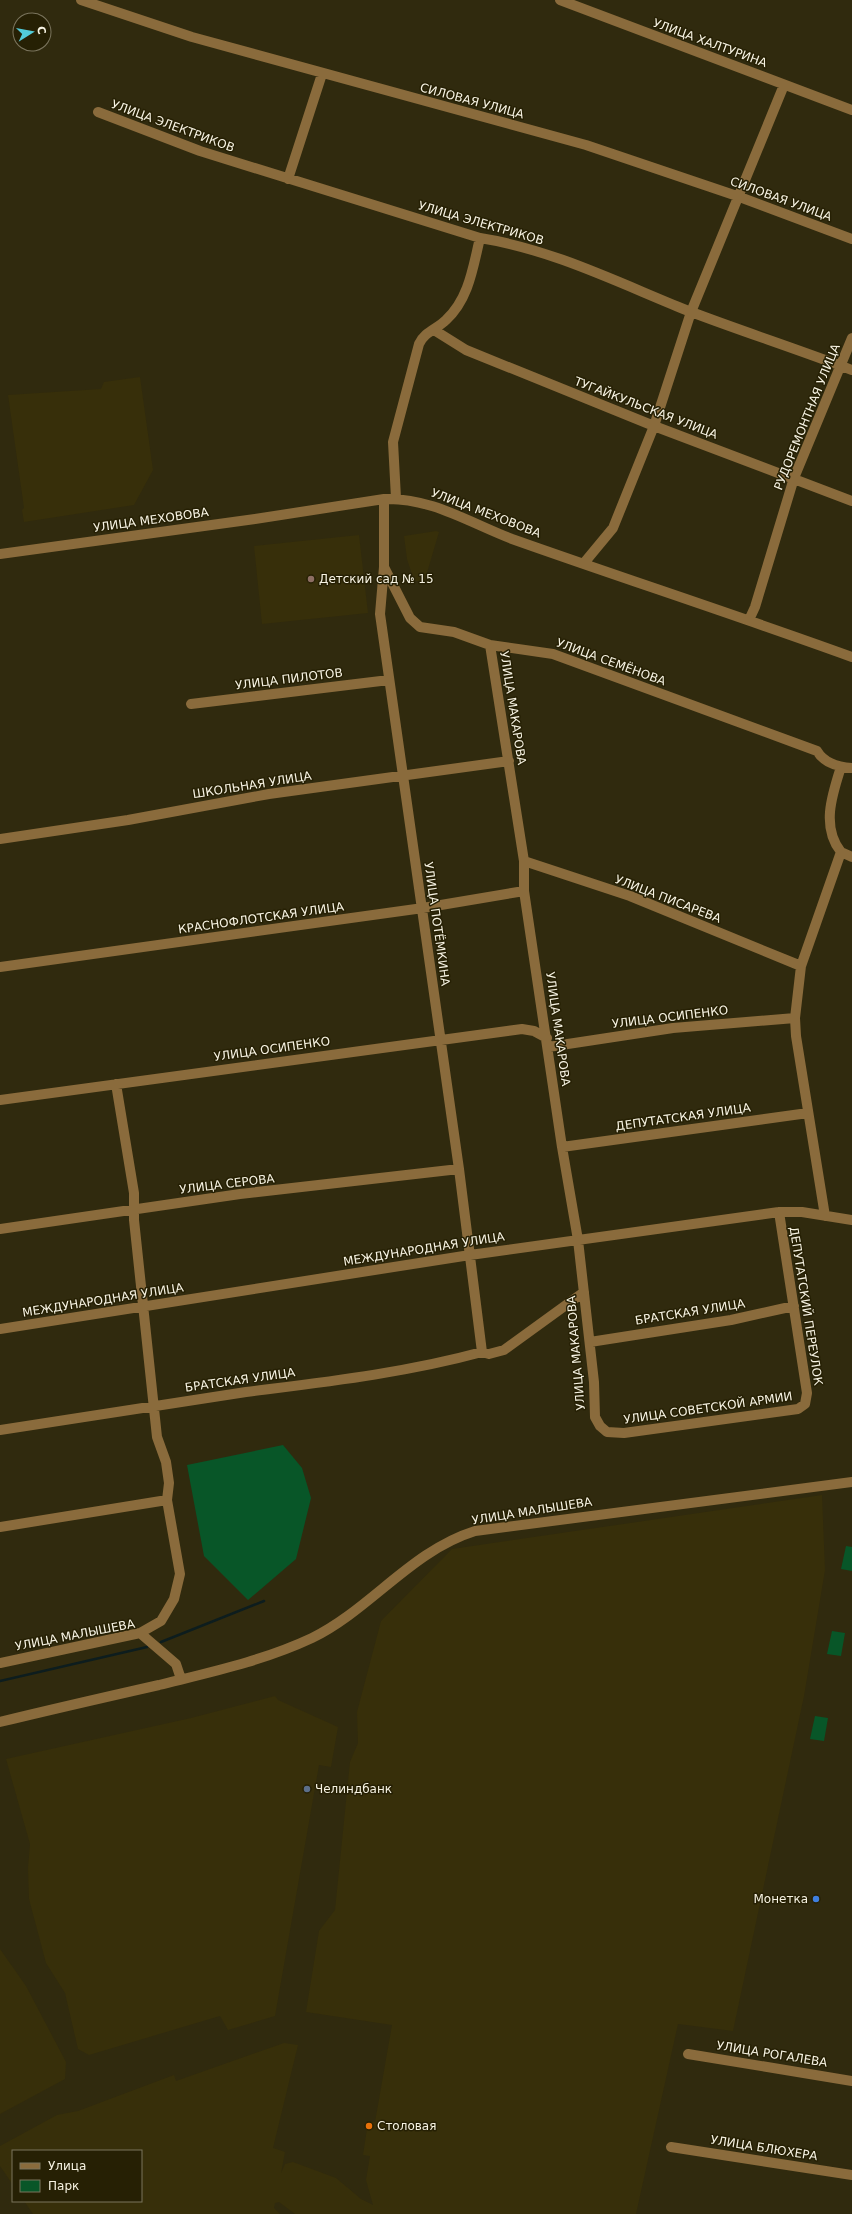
<svg xmlns="http://www.w3.org/2000/svg" width="852" height="2214" font-family="'DejaVu Sans',sans-serif">
<rect width="100%" height="100%" fill="#302a0e"/>
<path fill="#372f0a" d="M140,377L153,470L134,505L24,522L22,510L24,508L8,395L101,389L104,382Z
M436,531L439,532L424,583L414,580L407,559L404,536Z
M359,535L368,613L262,624L254,546Z
M822,1495L825,1570L804,1696L733,2031L678,2024L636,2214H295L279,2202L275,2203L274,2208L280,2214H33L24,2201H141V2151H13V2185L0,2166V2146L57,2115L78,2111L174,2075L176,2081L284,2043L298,2045L273,2148L285,2152L281,2173L285,2164L293,2162L336,2178L361,2199L373,2205L366,2180L370,2156L363,2155L368,2122H375L392,2025L306,2012L319,1931L335,1910L350,1762L358,1743L357,1712L381,1621L452,1549Z
M275,1696L278,1700L338,1727L331,1767L319,1765L275,2016L228,2030L220,2016L89,2055L78,2049L65,1993L46,1963L29,1899L28,1868L30,1844L6,1759L191,1718Z
M0,1949L26,1986L66,2062L65,2079L0,2114Z"/>
<path fill="#085628" d="M283,1445L302,1468L311,1498L296,1559L248,1600L204,1556L187,1465Z
M846,1546L852,1547V1571L841,1569Z
M832,1631L845,1633L841,1656L827,1654Z
M815,1716L828,1718L824,1741L810,1739Z"/>
<g fill="none" stroke-linecap="round" stroke-linejoin="round">
<path stroke="#0d1d1e" stroke-width="2.5" d="M161,1642L264,1601
M0,1681L147,1647"/>
<path stroke="#8a6b3c" stroke-width="10" d="M81,0L192,37L586,145L737,196L852,239
M560,0L852,110
M98,112L200,151L480,238C551,249 619,283 686,310C741,331 797,349 852,370
M288,179L322,74
M434,330L466,350L654,426L852,501
M396,498L393,442L419,344C424,332 437,329 446,320C469,299 473,267 480,238
M384,499V567L380,614L459,1169L482,1352
M0,554L255,519L384,499C430,497 470,523 512,539C625,579 739,616 852,657
M584,563L613,528L654,426L691,312L784,85
M384,567L410,618L420,627L454,632L490,645L553,654L817,751C824,763 838,767 852,768
M749,620L755,607L794,478L852,338
M490,645L524,861V891L562,1147L578,1240L594,1382L595,1417L600,1426L607,1432L624,1433L798,1409L805,1404L807,1393L779,1212
M191,704L389,680
M0,839L128,820L269,794L509,761
M841,852C821,827 832,795 841,767
M841,852L852,857
M524,861L630,896L801,966
M0,967L423,908L524,891
M548,1047L673,1028L795,1018
M116,1084L134,1193V1220L157,1437L166,1462L169,1483L167,1500L180,1574L174,1599L161,1621L140,1633
M0,1100L522,1029L534,1031L547,1038
M562,1147L808,1113
M825,1216L796,1036L795,1018L801,966L841,852
M0,1229L240,1194L459,1169
M0,1329L470,1255L779,1212H802L852,1220
M590,1342L731,1320L794,1306
M482,1352L489,1354L504,1350L584,1292
M0,1430C82,1417 164,1404 246,1392C325,1382 405,1373 482,1352
M0,1527L167,1500
M0,1663L140,1633L176,1664L181,1679
M0,1722C53,1709 106,1697 159,1685C211,1672 263,1661 312,1638C371,1609 411,1551 475,1531L852,1482
M688,2054L852,2081
M671,2147L852,2175"/>
</g>
<circle fill="#8d6e63" stroke="#262004" stroke-width="1.5" cx="311" cy="579" r="4"/>
<circle fill="#5c6f8a" stroke="#262004" stroke-width="1.5" cx="307" cy="1789" r="4"/>
<circle fill="#3f7fe0" stroke="#262004" stroke-width="1.5" cx="816" cy="1899" r="4"/>
<circle fill="#e8710a" stroke="#262004" stroke-width="1.5" cx="369" cy="2126" r="4"/>
<g text-anchor="middle" dominant-baseline="central" stroke-width="3" stroke-linejoin="round" paint-order="stroke">
<g font-size="12" fill="#f7f3e3" stroke="#262004">
<text transform="translate(710 43) rotate(20)">УЛИЦА ХАЛТУРИНА</text>
<text transform="translate(472 101) rotate(15)">СИЛОВАЯ УЛИЦА</text>
<text transform="translate(173 126) rotate(20)">УЛИЦА ЭЛЕКТРИКОВ</text>
<text transform="translate(781 199) rotate(20)">СИЛОВАЯ УЛИЦА</text>
<text transform="translate(481 223) rotate(16)">УЛИЦА ЭЛЕКТРИКОВ</text>
<text transform="translate(646 408) rotate(21)">ТУГАЙКУЛЬСКАЯ УЛИЦА</text>
<text transform="translate(807 417) rotate(-68)">РУДОРЕМОНТНАЯ УЛИЦА</text>
<text transform="translate(486 513) rotate(21)">УЛИЦА МЕХОВОВА</text>
<text transform="translate(151 520) rotate(-8)">УЛИЦА МЕХОВОВА</text>
<text transform="translate(611 662) rotate(20)">УЛИЦА СЕМЁНОВА</text>
<text transform="translate(289 679) rotate(-7)">УЛИЦА ПИЛОТОВ</text>
<text transform="translate(513 708) rotate(81)">УЛИЦА МАКАРОВА</text>
<text transform="translate(252 785) rotate(-9)">ШКОЛЬНАЯ УЛИЦА</text>
<text transform="translate(668 899) rotate(21)">УЛИЦА ПИСАРЕВА</text>
<text transform="translate(261 918) rotate(-8)">КРАСНОФЛОТСКАЯ УЛИЦА</text>
<text transform="translate(437 924) rotate(82)">УЛИЦА ПОТЁМКИНА</text>
<text transform="translate(670 1017) rotate(-7)">УЛИЦА ОСИПЕНКО</text>
<text transform="translate(558 1029) rotate(82)">УЛИЦА МАКАРОВА</text>
<text transform="translate(272 1049) rotate(-8)">УЛИЦА ОСИПЕНКО</text>
<text transform="translate(683 1117) rotate(-8)">ДЕПУТАТСКАЯ УЛИЦА</text>
<text transform="translate(227 1184) rotate(-7)">УЛИЦА СЕРОВА</text>
<text transform="translate(424 1249) rotate(-9)">МЕЖДУНАРОДНАЯ УЛИЦА</text>
<text transform="translate(103 1300) rotate(-9)">МЕЖДУНАРОДНАЯ УЛИЦА</text>
<text transform="translate(806 1306) rotate(81)">ДЕПУТАТСКИЙ ПЕРЕУЛОК</text>
<text transform="translate(690 1312) rotate(-9)">БРАТСКАЯ УЛИЦА</text>
<text transform="translate(576 1353) rotate(-95)">УЛИЦА МАКАРОВА</text>
<text transform="translate(240 1380) rotate(-8)">БРАТСКАЯ УЛИЦА</text>
<text transform="translate(708 1408) rotate(-8)">УЛИЦА СОВЕТСКОЙ АРМИИ</text>
<text transform="translate(532 1511) rotate(-9)">УЛИЦА МАЛЫШЕВА</text>
<text transform="translate(75 1635) rotate(-11)">УЛИЦА МАЛЫШЕВА</text>
<text transform="translate(772 2054) rotate(9)">УЛИЦА РОГАЛЕВА</text>
<text transform="translate(764 2148) rotate(9)">УЛИЦА БЛЮХЕРА</text>
</g>
<g font-size="12" fill="#f7f3e3" stroke="#262004" text-anchor="start">
<text x="319" y="579">Детский сад № 15</text>
<text x="315" y="1789">Челиндбанк</text>
<text x="808" y="1899" text-anchor="end">Монетка</text>
<text x="377" y="2126">Столовая</text>
</g>
</g>
<rect x="12" y="2150" width="130" height="52" fill="#262004" stroke="#7a745d"/>
<rect x="20" y="2163" width="20" height="6" fill="#8a6b3c" stroke="#7a745d"/>
<text x="48" y="2170" font-size="12" fill="#f7f3e3">Улица</text>
<rect x="20" y="2180" width="20" height="12" fill="#085628" stroke="#7a745d"/>
<text x="48" y="2190" font-size="12" fill="#f7f3e3">Парк</text>
<g transform="translate(32 32) rotate(79)"><circle r="19" fill="#262004" stroke="#7a745d"/>
<path d="M0-3L7 15L0 10L-7 15Z" fill="#52cbd9"/>
<text y="-6" font-size="11" font-weight="bold" text-anchor="middle" fill="#f7f3e3">С</text>
</g>
</svg>
